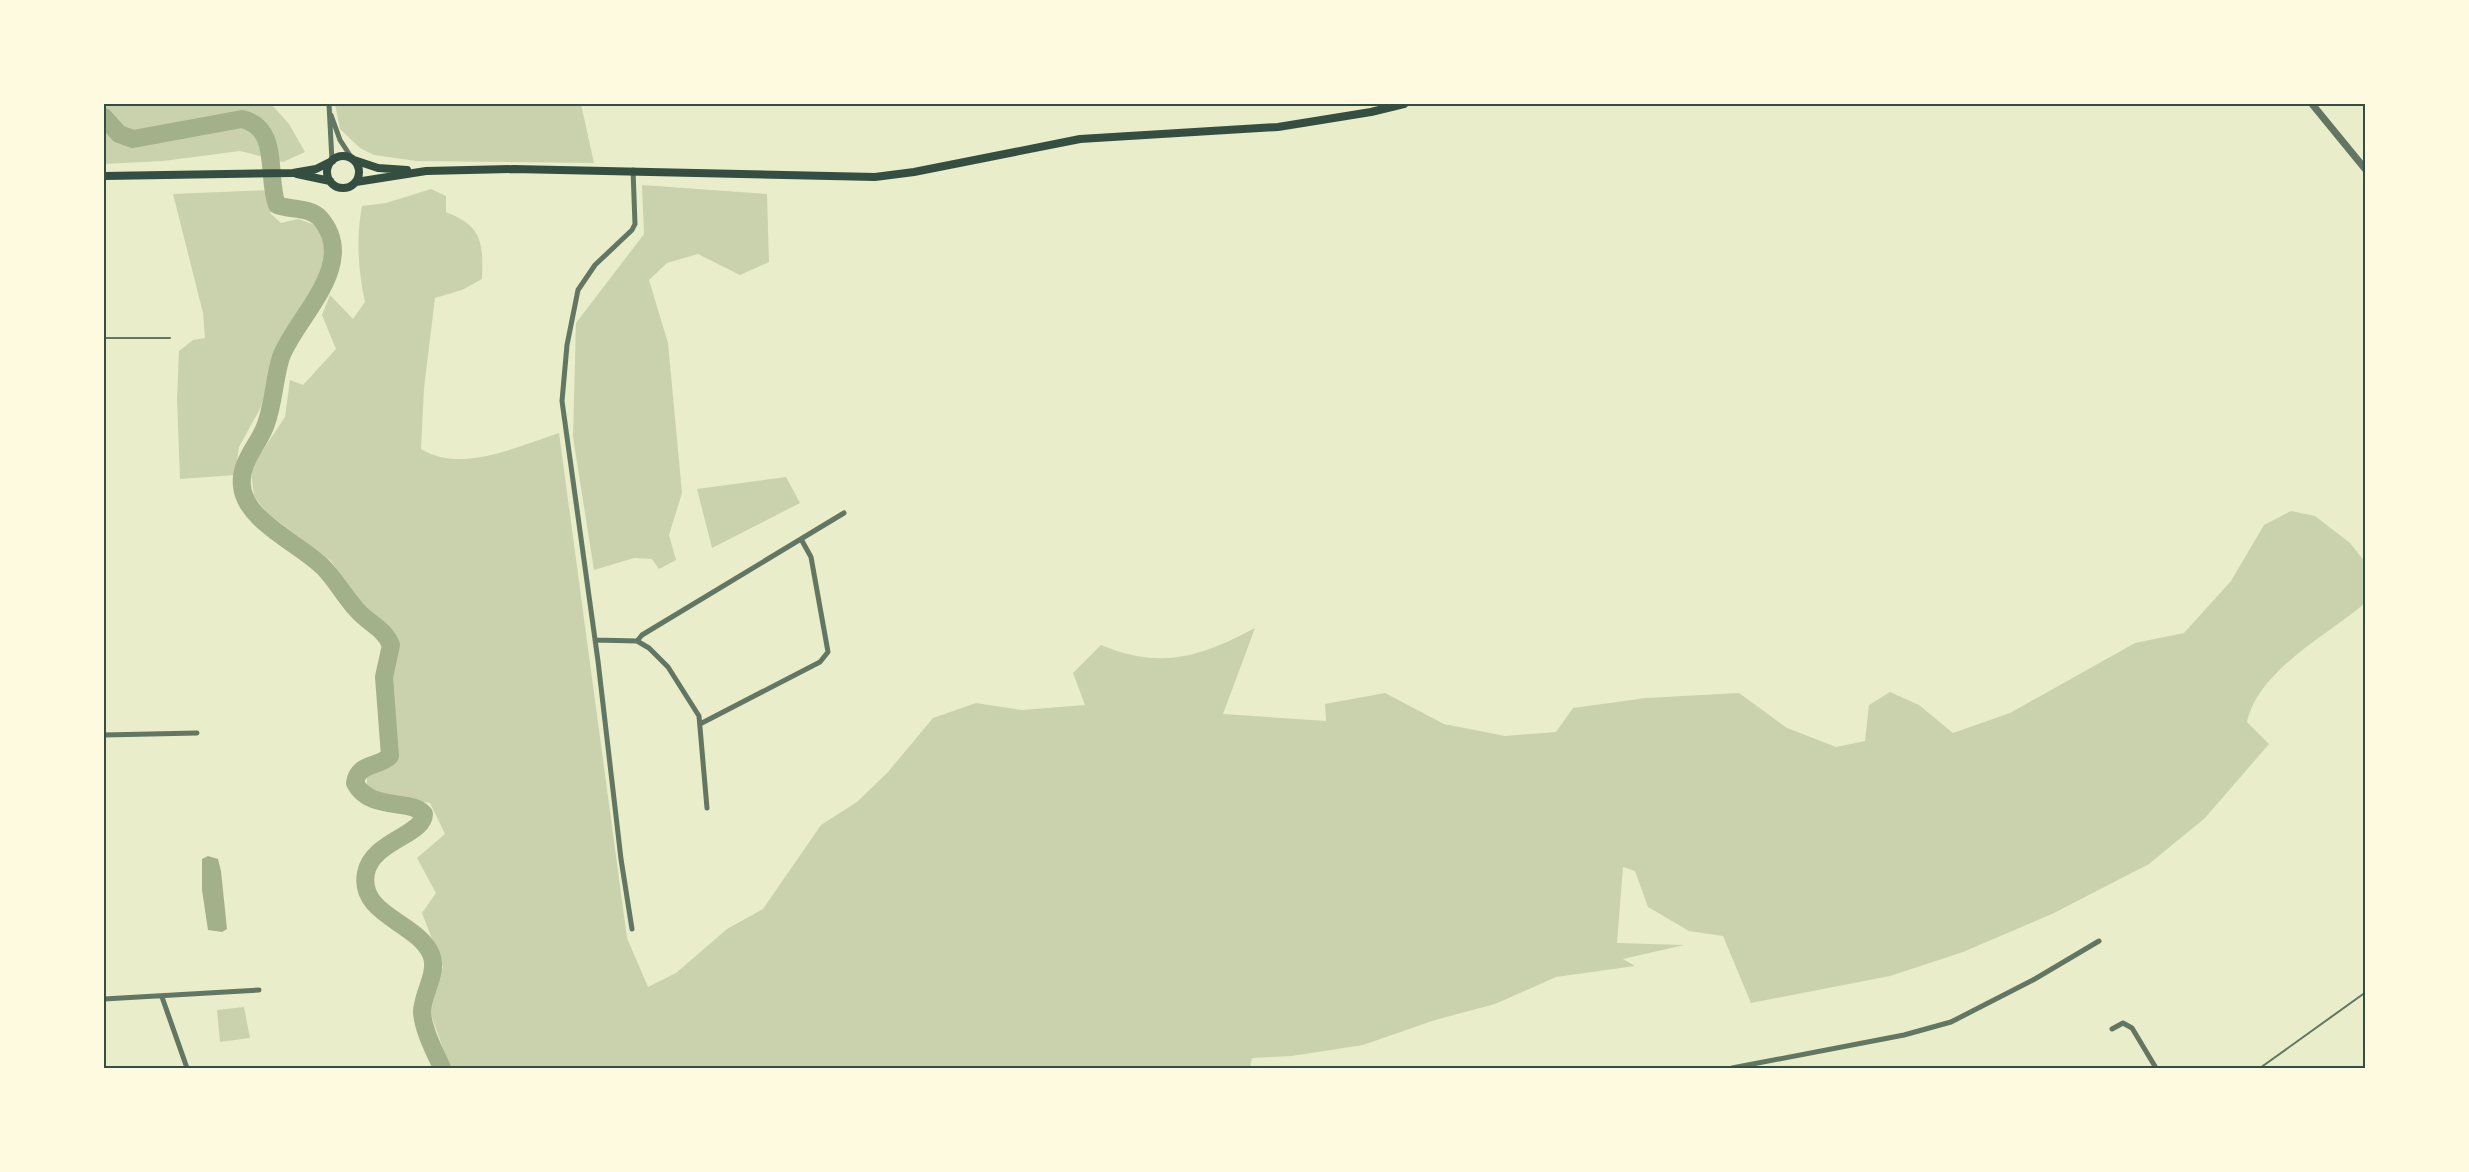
<svg xmlns="http://www.w3.org/2000/svg" width="2469" height="1172" font-family="Jost,sans-serif">
<style>
.green{fill:#cad2ad}
.water{fill:#a3b18a}
.lines{fill:none;stroke-linecap:round;stroke-linejoin:round}
.river{stroke:#a3b18a;stroke-width:18}
.service{stroke:#617663;stroke-width:2}
.minor{stroke:#617663;stroke-width:5}
.tertiary{stroke:#617663;stroke-width:7}
.secondary{stroke:#344e41;stroke-width:8}
.neatline{fill:none;stroke:#344e41;stroke-width:2}
</style>
<rect width="100%" height="100%" fill="#e9edc9"/>
<path class="green" d="M 104,104 L 271,104 L 289,124 L 305,152 L 283,162 L 240,151 L 163,161 L 104,164 Z
M 335,104 L 581,104 L 594,163 L 416,161 L 374,155 L 360,148 L 340,129 Z
M 642,185 L 767,194 L 769,262 L 740,275 L 698,254 L 667,263 L 649,280 L 668,343 L 682,493 L 669,535 L 676,560 L 659,569 L 652,559 L 634,558 L 594,570 L 573,437 L 576,323 L 644,234 Z
M 431,189 L 446,196 L 446,212 C 483,227 483,242 482,279 L 462,290 L 435,298 L 424,388 L 421,449 C 461,474 518,446 559,433 L 627,938 L 648,987 L 676,973 L 727,929 L 763,909 L 821,825 L 857,802 L 888,772 L 933,718 L 976,703 L 1022,710 L 1085,705 L 1073,673 L 1101,645 C 1161,670 1200,657 1255,628 L 1223,714 L 1326,721 L 1325,704 L 1385,693 L 1444,724 L 1505,736 L 1556,732 L 1573,708 L 1646,698 L 1739,693 L 1787,728 L 1836,747 L 1865,741 L 1869,705 L 1890,692 L 1919,705 L 1953,733 L 2010,713 L 2135,643 L 2184,633 L 2231,581 L 2264,525 L 2291,511 L 2315,516 L 2350,543 L 2365,562 L 2365,603 C 2327,636 2259,669 2247,722 L 2269,744 L 2205,818 L 2149,864 L 2052,914 L 1963,952 L 1890,976 L 1751,1003 L 1723,936 L 1689,931 L 1648,907 L 1635,871 L 1623,867 L 1617,943 L 1684,945 L 1623,959 L 1635,966 L 1556,977 L 1495,1004 L 1435,1020 L 1363,1045 L 1292,1056 L 1252,1058 L 1250,1068 L 450,1068 L 428,1006 L 443,967 L 422,913 L 436,893 L 417,858 L 445,834 L 430,803 L 383,796 L 367,786 L 367,775 L 392,765 L 394,723 L 392,684 L 396,651 L 382,622 L 363,609 L 353,591 L 331,561 L 267,513 L 254,496 L 251,473 L 255,462 L 285,417 L 290,380 L 303,385 L 336,349 L 322,315 L 330,295 L 353,319 L 365,302 C 358,270 356,238 362,206 L 386,203 Z
M 270,190 L 276,210 L 270,213 L 281,223 L 298,219 L 318,226 L 328,253 L 320,283 L 289,337 L 277,350 L 261,407 L 239,447 L 235,475 L 180,479 L 177,399 L 179,351 L 193,340 L 205,338 L 203,313 L 173,194 Z
M 786,477 L 800,503 L 712,548 L 697,489 Z
M 244,1007 L 250,1038 L 220,1042 L 217,1010 Z"/>
<path class="water" d="M 208,856 L 218,859 L 221,871 L 227,929 L 222,932 L 208,930 L 202,890 L 202,859 Z"/>
<g class="lines">
<path class="river" d="M 104,117 L 119,134 L 133,139 L 242,119 C 281,128 266,177 277,205 C 291,210 310,207 320,218 C 360,264 296,317 281,357 C 274,379 274,402 266,424 C 259,445 239,462 242,486 C 245,521 299,543 323,567 C 336,580 344,596 357,610 C 368,623 384,628 391,645 L 384,677 L 390,756 C 380,767 358,762 355,783 C 370,812 411,798 424,814 C 424,835 372,841 366,873 C 358,915 417,922 431,954 C 439,972 422,994 422,1012 C 423,1030 435,1052 442,1068"/>
<path class="service" d="M 104,338 L 170,338
M 2260,1068 L 2366,992"/>
<path class="minor" d="M 329,104 L 332,161
M 331,115 L 340,140 L 353,160
M 595,640 L 637,641 L 649,648 L 668,667 L 699,716 L 707,808
M 637,641 L 642,635 L 844,513
M 700,724 L 820,662 L 828,652 L 811,557 L 801,539
M 104,735 L 197,733
M 632,929 L 621,859 L 598,661 L 562,401 L 567,345 L 578,290 L 595,265 L 632,230 L 635,224 L 633,170
M 162,997 L 187,1068
M 104,999 L 259,990
M 2112,1029 L 2123,1023 L 2132,1028 L 2156,1068
M 1732,1068 L 1904,1035 L 1951,1022 L 2033,980 L 2099,941"/>
<path class="tertiary" d="M 2312,104 L 2366,170"/>
<path class="secondary" d="M327 172a16 16 0 1 1 32 0a16 16 0 1 1-32 0Z
M 354,160 L 378,168 L 407,170
M 297,174 L 330,181
M 104,176 L 293,173 L 316,169 L 332,161
M 356,182 L 426,171 L 514,169 L 875,177 L 914,172 L 1080,139 L 1278,127 L 1371,112 L 1404,104"/>
</g>
<rect width="2469" height="1172" fill="none" stroke="#fefae0" stroke-width="210"/>
<rect x="105" y="105" width="2259" height="962" class="neatline"/>
</svg>
